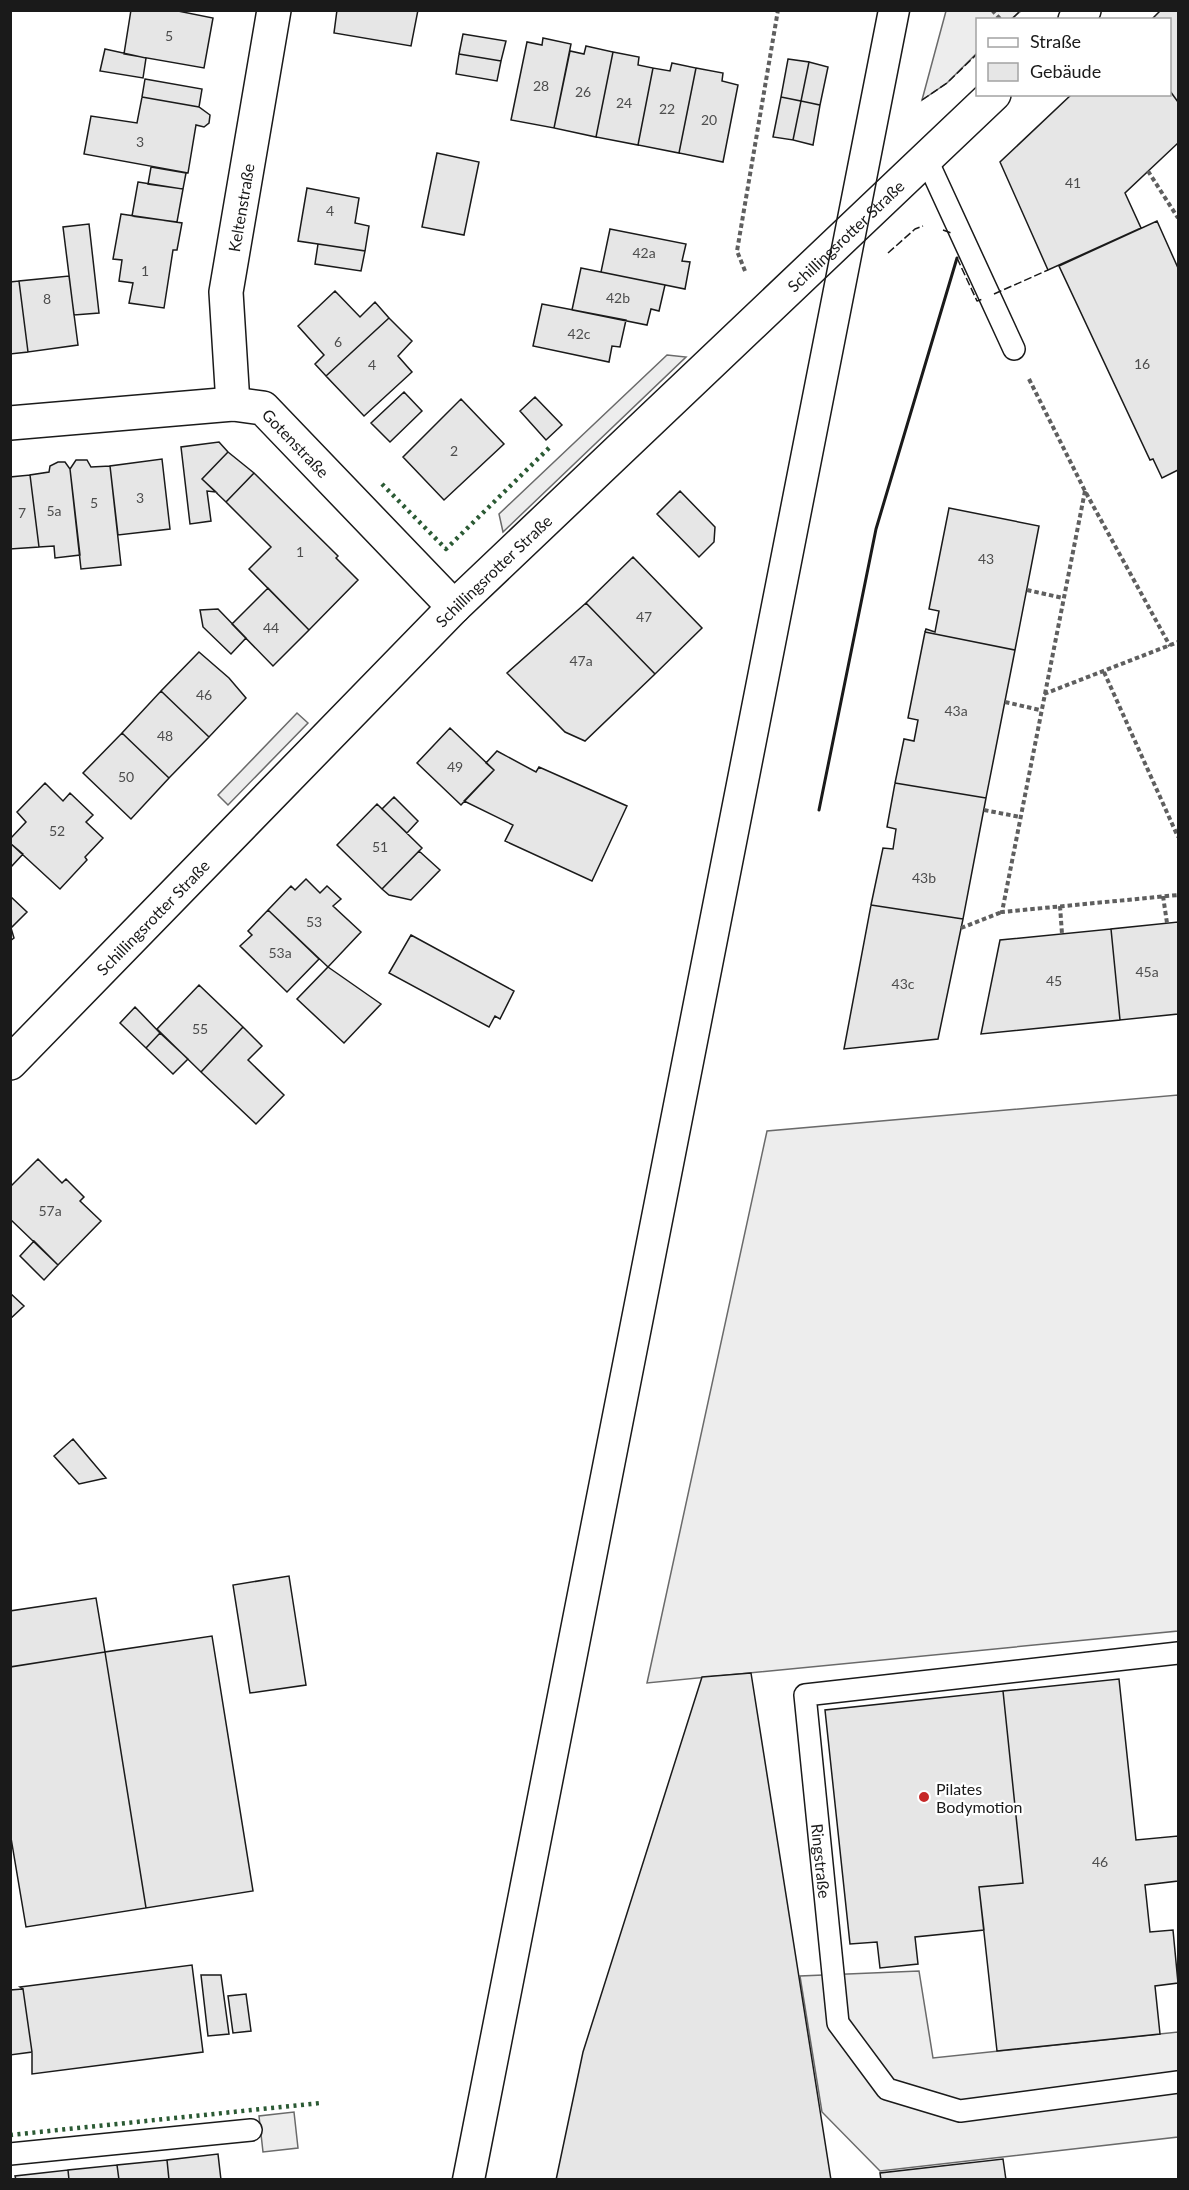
<svg xmlns="http://www.w3.org/2000/svg" width="1189" height="2190" font-family="Lato,sans-serif">
<style>
.parking{fill:#ededed;stroke:#6a6a6a;stroke-width:1.5}
.building{fill:#e6e6e6;stroke:#1a1a1a;stroke-width:1.5}
.lines{fill:none;stroke-linecap:round;stroke-linejoin:round}
.lane-casing{stroke:#1a1a1a;stroke-width:24}
.street-casing{stroke:#1a1a1a;stroke-width:36}
.secondary-casing{stroke:#1a1a1a;stroke-width:36}
.path{stroke:#5f5f5f;stroke-width:4;stroke-dasharray:4.5 3;stroke-linecap:butt}
.lane{stroke:#fff;stroke-width:21}
.street{stroke:#fff;stroke-width:33}
.secondary{stroke:#fff;stroke-width:33}
.tram{stroke:#1a1a1a;stroke-width:1.5}
.hedge{stroke:#2b5a34;stroke-width:4.5;stroke-dasharray:3 4.5;stroke-linecap:butt}
.fence{stroke:#1a1a1a;stroke-width:1.5;stroke-dasharray:8 3;stroke-linecap:butt}
.wall{stroke:#1a1a1a;stroke-width:3}
.poi-dot{fill:#c62828;stroke:#fff;stroke-width:2}
.labels{text-anchor:middle;dominant-baseline:central;stroke-width:4.5;stroke-linejoin:round;paint-order:stroke}
.number-label{font-size:14px;fill:#4d4d4d}
.street-label{font-size:16px;fill:#1a1a1a;stroke:#fff}
.poi-label{font-size:16px;fill:#1a1a1a;stroke:#fff;text-anchor:start}
</style>
<rect width="100%" height="100%" fill="#fff"/>
<path class="parking" d="M 946,11 L 1021,11 L 1011,19 L 978,20 L 977,53 L 947,83 L 922,100 Z
M 667,355 L 686,357 L 503,532 L 499,514 Z
M 297,713 L 308,723 L 228,805 L 218,795 Z
M 1178,1095 L 1178,1631 L 647,1683 L 767,1131 Z
M 919,1971 L 933,2058 L 1178,2032 L 1178,2137 L 880,2171 L 822,2112 L 800,1976 Z
M 294,2112 L 298,2148 L 263,2152 L 259,2116 Z"/>
<path class="building" d="M 131,10 L 173,10 L 213,18 L 204,68 L 124,54 Z
M 337,10 L 418,10 L 411,46 L 334,33 Z
M 1161,10 L 1178,10 L 1178,102 L 1170,91 L 1170,20 L 1151,20 Z
M 463,34 L 506,41 L 501,61 L 459,54 Z
M 543,38 L 571,44 L 554,128 L 511,120 L 527,42 L 542,45 Z
M 586,46 L 613,52 L 596,137 L 554,128 L 570,51 L 584,54 Z
M 105,49 L 146,58 L 143,78 L 100,71 Z
M 613,52 L 639,57 L 638,65 L 653,68 L 638,145 L 596,137 Z
M 459,54 L 501,61 L 497,81 L 456,74 Z
M 788,59 L 809,62 L 801,101 L 781,97 Z
M 809,62 L 828,67 L 820,105 L 801,101 Z
M 672,63 L 696,68 L 679,153 L 638,145 L 653,68 L 670,71 Z
M 696,68 L 723,73 L 722,81 L 738,85 L 723,162 L 679,153 Z
M 145,79 L 202,89 L 199,107 L 142,97 Z
M 1170,91 L 1178,102 L 1178,143 L 1125,193 L 1141,228 L 1048,270 L 1000,162 L 1072,94 L 1170,94 Z
M 142,97 L 199,107 L 210,115 L 209,123 L 204,127 L 196,125 L 188,173 L 84,154 L 91,116 L 137,123 Z
M 781,97 L 801,101 L 793,140 L 773,137 Z
M 801,101 L 820,105 L 813,145 L 793,140 Z
M 437,153 L 479,162 L 464,235 L 422,227 Z
M 151,167 L 186,173 L 183,189 L 148,184 Z
M 138,182 L 183,189 L 177,222 L 132,216 Z
M 307,188 L 359,198 L 355,223 L 369,226 L 365,251 L 298,241 Z
M 121,214 L 182,223 L 177,250 L 173,250 L 164,308 L 129,303 L 133,283 L 119,281 L 122,260 L 113,259 Z
M 1157,221 L 1178,268 L 1178,470 L 1162,478 L 1153,459 L 1150,460 L 1059,266 Z
M 89,224 L 99,313 L 74,315 L 63,227 Z
M 610,229 L 686,244 L 682,261 L 690,262 L 685,289 L 601,272 Z
M 318,244 L 365,251 L 361,271 L 315,264 Z
M 581,268 L 665,285 L 659,311 L 651,309 L 647,325 L 572,310 Z
M 69,276 L 78,345 L 28,352 L 19,281 Z
M 19,281 L 28,352 L 10,354 L 10,282 Z
M 335,291 L 360,317 L 375,302 L 389,318 L 326,376 L 315,364 L 324,355 L 298,326 Z
M 542,304 L 626,320 L 620,347 L 612,346 L 609,362 L 533,346 Z
M 389,318 L 412,341 L 398,356 L 412,372 L 364,416 L 326,376 Z
M 404,392 L 422,411 L 390,442 L 371,423 Z
M 535,397 L 562,425 L 546,440 L 520,411 Z
M 461,399 L 504,444 L 444,500 L 403,457 Z
M 219,442 L 228,452 L 202,479 L 216,492 L 207,491 L 211,521 L 190,524 L 181,447 Z
M 228,452 L 254,473 L 226,502 L 202,479 Z
M 162,459 L 170,529 L 118,535 L 110,466 Z
M 76,460 L 87,460 L 91,467 L 110,466 L 121,565 L 81,569 L 70,469 Z
M 58,462 L 65,462 L 70,469 L 80,555 L 55,558 L 54,546 L 39,547 L 30,475 L 49,472 L 50,466 Z
M 254,473 L 338,556 L 336,558 L 358,580 L 309,630 L 249,569 L 271,547 L 226,502 Z
M 30,475 L 39,547 L 10,549 L 10,477 Z
M 680,491 L 715,527 L 714,542 L 699,557 L 657,514 Z
M 949,508 L 1039,526 L 1015,650 L 925,632 L 926,629 L 935,632 L 939,611 L 929,609 Z
M 633,557 L 702,628 L 655,674 L 586,603 Z
M 268,588 L 309,630 L 273,666 L 232,624 Z
M 586,603 L 655,674 L 585,741 L 565,732 L 507,673 Z
M 218,609 L 246,638 L 231,654 L 203,627 L 200,610 Z
M 925,632 L 1015,650 L 986,798 L 895,783 L 904,739 L 914,741 L 918,720 L 908,718 Z
M 199,652 L 229,678 L 246,698 L 209,737 L 161,691 Z
M 161,691 L 209,737 L 169,778 L 122,733 Z
M 450,728 L 494,770 L 461,805 L 417,763 Z
M 122,733 L 169,778 L 131,819 L 83,773 Z
M 497,751 L 536,772 L 539,767 L 627,806 L 592,881 L 505,841 L 513,825 L 464,801 L 494,770 L 486,763 Z
M 45,783 L 63,801 L 70,793 L 93,815 L 86,822 L 103,838 L 85,857 L 87,860 L 60,889 L 10,843 L 10,839 L 26,822 L 17,812 Z
M 895,783 L 986,798 L 963,919 L 871,905 L 883,848 L 893,849 L 896,829 L 887,827 Z
M 394,797 L 418,821 L 407,833 L 382,809 Z
M 377,804 L 422,848 L 382,889 L 337,845 Z
M 10,843 L 23,854 L 10,868 Z
M 419,851 L 440,870 L 411,900 L 389,895 L 382,889 Z
M 306,879 L 320,893 L 327,886 L 341,899 L 333,906 L 361,932 L 328,967 L 268,910 L 291,886 L 295,890 Z
M 10,896 L 27,912 L 11,928 L 14,938 L 10,941 Z
M 871,905 L 963,919 L 938,1039 L 844,1049 Z
M 268,910 L 319,959 L 287,992 L 240,946 L 252,935 L 248,931 Z
M 1178,922 L 1178,1014 L 1120,1020 L 1111,929 Z
M 1111,929 L 1120,1020 L 981,1034 L 1000,940 Z
M 411,935 L 514,991 L 500,1019 L 495,1016 L 489,1027 L 389,973 Z
M 328,967 L 381,1004 L 344,1043 L 297,999 Z
M 199,985 L 243,1027 L 201,1072 L 157,1029 Z
M 135,1007 L 160,1033 L 146,1048 L 120,1023 Z
M 243,1027 L 262,1046 L 248,1060 L 284,1095 L 256,1124 L 201,1072 Z
M 160,1033 L 188,1059 L 173,1074 L 146,1048 Z
M 38,1159 L 62,1183 L 66,1179 L 84,1197 L 80,1201 L 101,1221 L 58,1265 L 10,1219 L 10,1187 Z
M 34,1241 L 58,1265 L 44,1280 L 20,1256 Z
M 10,1293 L 24,1306 L 10,1319 Z
M 73,1439 L 106,1478 L 79,1484 L 54,1456 Z
M 289,1576 L 306,1685 L 250,1693 L 233,1585 Z
M 96,1598 L 105,1652 L 10,1667 L 10,1611 Z
M 212,1636 L 253,1891 L 146,1908 L 105,1652 Z
M 105,1652 L 146,1908 L 26,1927 L 10,1832 L 10,1667 Z
M 751,1673 L 831,2180 L 556,2180 L 583,2052 L 702,1677 Z
M 1119,1679 L 1136,1840 L 1178,1836 L 1178,1881 L 1145,1885 L 1150,1932 L 1173,1930 L 1178,1983 L 1155,1986 L 1160,2034 L 997,2051 L 979,1887 L 1023,1883 L 1003,1691 Z
M 1003,1691 L 1023,1883 L 979,1887 L 984,1930 L 915,1937 L 918,1964 L 880,1968 L 877,1942 L 850,1944 L 825,1710 Z
M 192,1965 L 203,2052 L 32,2074 L 32,2052 L 23,1989 L 20,1987 Z
M 201,1975 L 221,1975 L 229,2034 L 208,2036 Z
M 23,1989 L 32,2052 L 10,2055 L 10,1990 Z
M 246,1994 L 251,2031 L 233,2033 L 228,1996 Z
M 218,2154 L 221,2180 L 169,2180 L 167,2160 Z
M 1003,2159 L 1006,2180 L 881,2180 L 880,2173 Z
M 167,2160 L 169,2180 L 119,2180 L 117,2165 Z
M 117,2165 L 119,2180 L 69,2180 L 68,2170 Z
M 68,2170 L 69,2180 L 16,2180 L 15,2176 Z"/>
<g class="lines">
<defs>
<g id="lane">
<path d="M 926,158 L 1014,349"/>
<path id="s1" d="M 1178,1653 L 805,1695 L 838,2023 L 887,2089 L 960,2111 L 1178,2082"/>
<path d="M 10,2154 L 251,2130"/>
</g>
<g id="street">
<path id="s2" d="M 233,404 L 226,292 L 274,10"/>
<path id="s3" d="M 10,423 L 233,404 L 263,408 L 454,607"/>
</g>
<g id="secondary">
<path d="M 1075,20 L 1084,10"/>
<path id="s4" d="M 10,1063 L 454,607 L 994,94"/>
</g>
</defs>
<use href="#lane" class="lane-casing"/>
<use href="#street" class="street-casing"/>
<use href="#secondary" class="secondary-casing"/>
<path class="path" d="M 992,10 L 1001,20
M 1148,171 L 1178,218
M 745,271 L 737,251 L 778,10
M 1029,379 L 1085,491 L 1170,646
M 1085,491 L 1002,912 L 1178,895
M 1027,590 L 1063,598
M 1104,672 L 1178,837
M 1044,694 L 1178,642
M 1005,702 L 1040,710
M 984,810 L 1020,817
M 1163,896 L 1167,923
M 1060,906 L 1062,934
M 961,928 L 1002,912"/>
<use href="#lane" class="lane"/>
<use href="#street" class="street"/>
<use href="#secondary" class="secondary"/>
<path class="tram" d="M 452,2180 L 878,10
M 485,2180 L 910,10"/>
<path class="hedge" d="M 382,484 L 446,549 L 550,447
M 10,2135 L 320,2103"/>
<path class="fence" d="M 1013,18 L 1021,10
M 922,100 L 947,83 L 978,53
M 943,230 L 951,233
M 888,253 L 915,229 L 923,226
M 957,258 L 977,301 L 983,299
M 994,294 L 1048,270"/>
<path class="wall" d="M 819,810 L 876,529 L 957,258"/>
</g>
<circle class="poi-dot" cx="924" cy="1797" r="6"/>
<g class="labels">
<g class="number-label">
<text x="169" y="35">5</text>
<text x="541" y="85">28</text>
<text x="583" y="91">26</text>
<text x="624" y="102">24</text>
<text x="667" y="108">22</text>
<text x="709" y="119">20</text>
<text x="140" y="141">3</text>
<text x="1073" y="182">41</text>
<text x="330" y="210">4</text>
<text x="644" y="252">42a</text>
<text x="145" y="270">1</text>
<text x="618" y="297">42b</text>
<text x="47" y="298">8</text>
<text x="579" y="333">42c</text>
<text x="338" y="341">6</text>
<text x="1142" y="363">16</text>
<text x="372" y="364">4</text>
<text x="454" y="450">2</text>
<text x="140" y="497">3</text>
<text x="94" y="502">5</text>
<text x="54" y="510">5a</text>
<text x="22" y="512">7</text>
<text x="300" y="551">1</text>
<text x="986" y="558">43</text>
<text x="644" y="616">47</text>
<text x="271" y="627">44</text>
<text x="581" y="660">47a</text>
<text x="204" y="694">46</text>
<text x="956" y="710">43a</text>
<text x="165" y="735">48</text>
<text x="455" y="766">49</text>
<text x="126" y="776">50</text>
<text x="57" y="830">52</text>
<text x="380" y="846">51</text>
<text x="924" y="877">43b</text>
<text x="314" y="921">53</text>
<text x="280" y="952">53a</text>
<text x="1147" y="971">45a</text>
<text x="1054" y="980">45</text>
<text x="903" y="983">43c</text>
<text x="200" y="1028">55</text>
<text x="50" y="1210">57a</text>
<text x="1100" y="1861">46</text>
</g>
<g class="street-label">
<text stroke="none"><textPath href="#s2" startOffset="198">Keltenstraße</textPath></text>
<text stroke="none"><textPath href="#s4" startOffset="1176">Schillingsrotter Straße</textPath></text>
<text stroke="none"><textPath href="#s3" startOffset="302">Gotenstraße</textPath></text>
<text stroke="none"><textPath href="#s4" startOffset="690">Schillingsrotter Straße</textPath></text>
<text stroke="none"><textPath href="#s4" startOffset="204">Schillingsrotter Straße</textPath></text>
<text stroke="none"><textPath href="#s1" startOffset="542">Ringstraße</textPath></text>
</g>
<g class="poi-label">
<text x="936" y="1788">Pilates<tspan x="936" dy="18">Bodymotion</tspan></text>
</g>
</g>
<rect width="1189" height="2190" fill="none" stroke="#1a1a1a" stroke-width="24"/>
<rect x="976" y="18" width="195" height="78" fill="#ffffff" stroke="#a3a3a3" stroke-width="1.5"/>
<rect x="988" y="38" width="30" height="9" fill="#ffffff" stroke="#a3a3a3" stroke-width="1.5"/>
<text x="1030" y="48" font-size="18" fill="#1a1a1a">Straße</text>
<rect x="988" y="63" width="30" height="18" fill="#e6e6e6" stroke="#a3a3a3" stroke-width="1.5"/>
<text x="1030" y="78" font-size="18" fill="#1a1a1a">Gebäude</text>
</svg>
